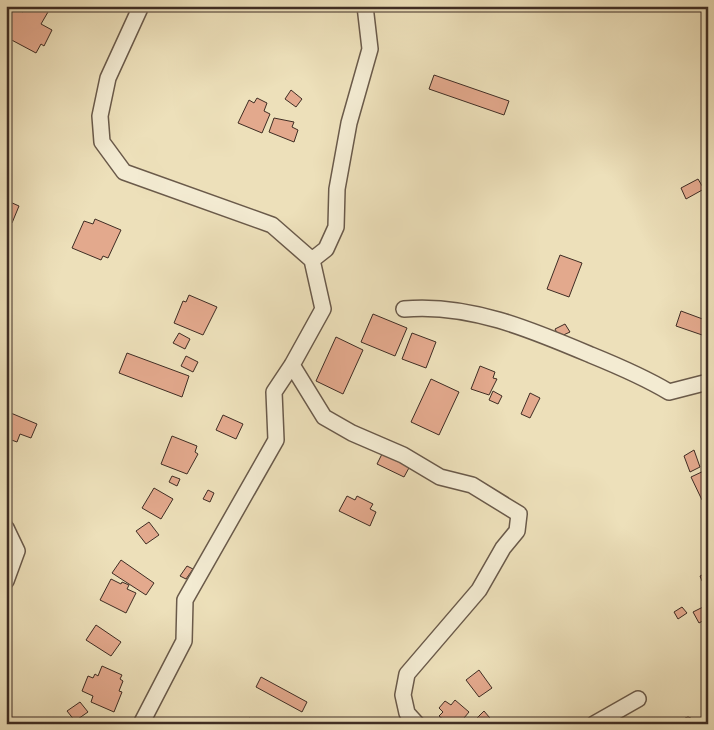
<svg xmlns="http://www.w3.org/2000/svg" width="714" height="730" font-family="'Gentium Book Plus',serif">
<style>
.building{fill:#e3a98d;stroke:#3f2d24}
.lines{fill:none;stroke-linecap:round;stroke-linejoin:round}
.minor-casing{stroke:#6a5a4a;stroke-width:18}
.minor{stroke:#f3ebd2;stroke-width:15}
</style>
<rect width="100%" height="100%" fill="#ede0ba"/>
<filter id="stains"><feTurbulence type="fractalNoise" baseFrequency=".004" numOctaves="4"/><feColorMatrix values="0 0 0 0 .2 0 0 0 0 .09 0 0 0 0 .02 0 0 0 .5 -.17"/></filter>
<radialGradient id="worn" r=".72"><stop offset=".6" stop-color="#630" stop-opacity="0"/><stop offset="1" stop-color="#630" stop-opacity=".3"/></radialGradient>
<path class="building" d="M 26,6 L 37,6 L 48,12 L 41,24 L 52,30 L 44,46 L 41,44 L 36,53 L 6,37 L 6,8 L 10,10 L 12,7 L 23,12 Z
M 434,75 L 509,101 L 504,115 L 429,89 Z
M 291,90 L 302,99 L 296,107 L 285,99 Z
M 257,98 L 267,103 L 264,111 L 270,114 L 262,133 L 238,123 L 249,100 L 254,103 Z
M 274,118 L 294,122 L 292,127 L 298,130 L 294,142 L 269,132 Z
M 698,179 L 704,189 L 686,199 L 681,188 Z
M 10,202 L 19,206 L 12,223 L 6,220 L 6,211 Z
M 95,219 L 121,230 L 108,258 L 103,256 L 101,260 L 72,248 L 84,221 L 93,224 Z
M 560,255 L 582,263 L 569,297 L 547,289 Z
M 189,295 L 217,307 L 203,335 L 174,323 L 183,301 L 186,302 Z
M 681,311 L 708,321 L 708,337 L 676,326 Z
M 373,314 L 407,328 L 395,356 L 361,342 Z
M 565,324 L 570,332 L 559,337 L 555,329 Z
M 179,333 L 190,339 L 185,349 L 173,343 Z
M 412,333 L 436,342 L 426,368 L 402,359 Z
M 336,337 L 363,350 L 343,394 L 316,381 Z
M 127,353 L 189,376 L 182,397 L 119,373 Z
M 186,356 L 198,362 L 193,372 L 181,366 Z
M 480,366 L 495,372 L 493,378 L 497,379 L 489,395 L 471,389 Z
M 431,379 L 459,392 L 439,435 L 411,422 Z
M 493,391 L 502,396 L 498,404 L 489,400 Z
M 530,393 L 540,398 L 530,418 L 521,414 Z
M 6,411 L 37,424 L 31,438 L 20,434 L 17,442 L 6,438 Z
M 223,415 L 243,424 L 236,439 L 216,430 Z
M 172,436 L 197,446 L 195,452 L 198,454 L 187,474 L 161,464 Z
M 694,450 L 700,467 L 690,472 L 684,456 Z
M 383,452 L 410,466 L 404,477 L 377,464 Z
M 708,469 L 708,497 L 702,500 L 691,477 Z
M 172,476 L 180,479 L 177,486 L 169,482 Z
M 154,488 L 173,499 L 161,519 L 142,508 Z
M 208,490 L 214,493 L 210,502 L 203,499 Z
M 347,496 L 355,500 L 357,496 L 373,504 L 370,509 L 376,512 L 370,526 L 339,511 Z
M 149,522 L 159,535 L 146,544 L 136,531 Z
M 121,560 L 154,583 L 146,595 L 112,573 Z
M 187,566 L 193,569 L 186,579 L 180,576 Z
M 708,572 L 708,578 L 702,581 L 700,576 Z
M 111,579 L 121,584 L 122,582 L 129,585 L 127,589 L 136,593 L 126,613 L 100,600 Z
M 708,580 L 708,592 L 703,582 Z
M 705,606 L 708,618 L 699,623 L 693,612 Z
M 682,607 L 687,613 L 678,619 L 674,612 Z
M 96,625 L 121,642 L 111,656 L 86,640 Z
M 102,666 L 122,675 L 120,679 L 123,681 L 119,691 L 122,692 L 114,712 L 91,702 L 93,696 L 82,691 L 88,676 L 93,678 L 95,674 L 98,676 Z
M 479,670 L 492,688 L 479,697 L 466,680 Z
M 261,677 L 307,702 L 302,712 L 256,687 Z
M 455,700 L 469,712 L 459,724 L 449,724 L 439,716 L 443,712 L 439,708 L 445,701 L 451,705 Z
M 80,702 L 88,712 L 75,721 L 67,711 Z
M 484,711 L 495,724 L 471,724 Z
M684 721a4 4 0 1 1 8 0a4 4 0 1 1-8 0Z
M 249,718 L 260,724 L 246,724 Z"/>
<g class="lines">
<defs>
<path id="minor" d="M 312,260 L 326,249 L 336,227 L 337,189 L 349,123 L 370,49 L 365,6
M 404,309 C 469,303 532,330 591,355 C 618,366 644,377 669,392 L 708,382
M 292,365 L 324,417 L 352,433 L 403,455 L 440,477 L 472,485 L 519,514 L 517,531 L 503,548 L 479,590 L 407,674 L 403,695 L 407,713 L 417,724
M 6,528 L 17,551 L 6,581
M 141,724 L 184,641 L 185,600 L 276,440 L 274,392 L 292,365 L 323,309 L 312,260 L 272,225 L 124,172 L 102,142 L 100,116 L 108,78 L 141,6
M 594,724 L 638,699"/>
</defs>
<use href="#minor" class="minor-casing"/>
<use href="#minor" class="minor"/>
</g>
<rect width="714" height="730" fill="none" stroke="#ede0ba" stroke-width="25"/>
<rect x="8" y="8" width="699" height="715" fill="none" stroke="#3f2d24" stroke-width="2.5"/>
<rect x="12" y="12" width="689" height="705" fill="none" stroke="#3f2d24"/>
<rect width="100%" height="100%" filter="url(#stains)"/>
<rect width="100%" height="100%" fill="url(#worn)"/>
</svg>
